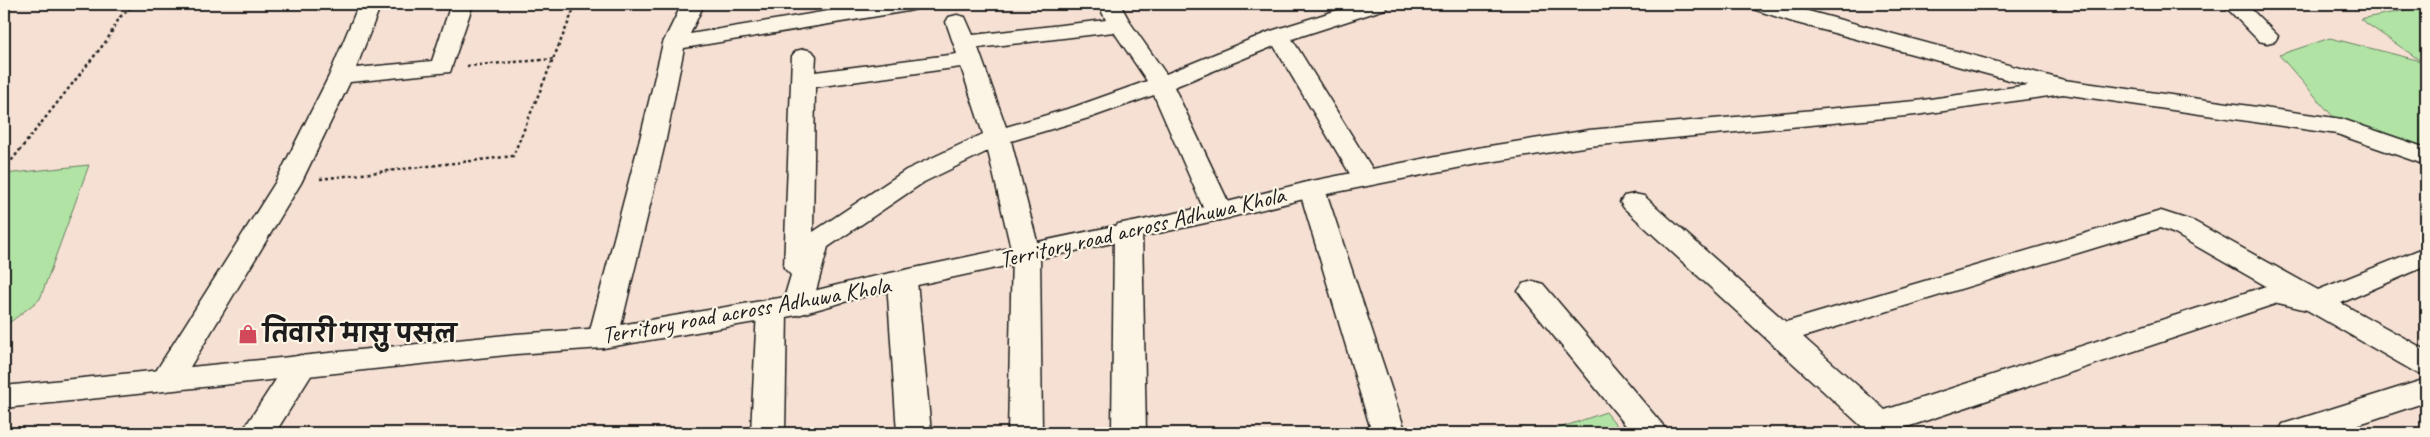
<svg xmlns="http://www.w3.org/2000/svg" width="2430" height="437" font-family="Caveat,'Playpen Sans Deva',sans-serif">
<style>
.green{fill:#b1e3a4;stroke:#668060}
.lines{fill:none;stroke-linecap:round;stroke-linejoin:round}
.minor-casing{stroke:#1c1c1c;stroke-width:3}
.tertiary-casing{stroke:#1c1c1c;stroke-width:3}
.path{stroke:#1c1c1c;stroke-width:2.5;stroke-dasharray:3 3;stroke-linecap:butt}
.minor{fill:#fcf5e5;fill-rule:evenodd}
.tertiary{fill:#fcf5e5;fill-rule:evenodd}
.labels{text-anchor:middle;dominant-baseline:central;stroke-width:4.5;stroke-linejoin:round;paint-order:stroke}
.street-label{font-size:24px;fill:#1c1c1c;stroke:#fcf5e5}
.poi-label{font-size:24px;font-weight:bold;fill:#1c1c1c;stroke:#fcf5e5;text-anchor:start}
</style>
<rect width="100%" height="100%" fill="#f6e0d3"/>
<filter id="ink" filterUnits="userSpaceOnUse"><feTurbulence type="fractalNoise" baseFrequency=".02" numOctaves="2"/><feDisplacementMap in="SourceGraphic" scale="10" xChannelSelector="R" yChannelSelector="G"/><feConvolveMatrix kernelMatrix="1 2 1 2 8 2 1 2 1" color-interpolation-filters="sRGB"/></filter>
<g filter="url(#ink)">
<path class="green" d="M 2426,6 L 2426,61 L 2424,62 L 2426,63 L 2426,156 L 2342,127 L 2279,55 L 2330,38 L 2421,61 L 2360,19 Z
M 89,165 L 40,299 L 4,327 L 4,174 Z
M 1606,412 L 1623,433 L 1545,433 Z"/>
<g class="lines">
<defs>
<path id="minor" d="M 359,4 L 381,4 L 356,68 L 432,61 L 451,4 L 473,4 L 450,72 L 350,82 L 301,183 L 178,387 L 167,390 L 156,387 L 151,379 L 275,183 L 329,76 Z
M 682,4 L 704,4 L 690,34 L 870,4 L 919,4 L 916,9 L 908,11 L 684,48 L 666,139 L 618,338 L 614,345 L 603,348 L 592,345 L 588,338 L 640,139 L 663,43 Z
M 1098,4 L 1120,4 L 1131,24 L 1166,74 L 1271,31 L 1357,4 L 1388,4 L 1385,9 L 1292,39 L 1378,178 L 1374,184 L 1365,186 L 1356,184 L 1274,46 L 1174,87 L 1233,212 L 1229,218 L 1219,220 L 1209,218 L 1205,212 L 1154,95 L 1092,117 L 1011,141 L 1040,253 L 1042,433 L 1008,433 L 1012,253 L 988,151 L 924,182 L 828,247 L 812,305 L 808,312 L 797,315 L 787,312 L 785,433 L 751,433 L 757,309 L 761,302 L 772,299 L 783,302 L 791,275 L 784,268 L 792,56 L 796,51 L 804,49 L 812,51 L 816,56 L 815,72 L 957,54 L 946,22 L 949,17 L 957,15 L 965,17 L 973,35 L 1106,20 ZM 1114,32 L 1147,81 L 1074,107 L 1006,127 L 978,48 ZM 961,67 L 983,134 L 906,170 L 813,232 L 815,87 Z
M 2223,4 L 2246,4 L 2278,36 L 2275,41 L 2267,43 L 2259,41 Z
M 1312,181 L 1321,183 L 1325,189 L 1406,433 L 1372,433 L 1299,189 L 1303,183 Z
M 1634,194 L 1644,196 L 1786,322 L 2161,211 L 2195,222 L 2318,290 L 2426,247 L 2426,266 L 2341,303 L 2426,350 L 2426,375 L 2415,372 L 2307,310 L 2278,303 L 1904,428 L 1907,433 L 1869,433 L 1624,208 L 1620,202 L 1624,196 ZM 2160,228 L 2175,234 L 2266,286 L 1885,410 L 1803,337 Z
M 1128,222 L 1138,224 L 1142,230 L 1146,433 L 1112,433 L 1114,230 L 1118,224 Z
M 902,272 L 912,274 L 917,281 L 931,433 L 897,433 L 887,281 L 892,274 Z
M 1533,281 L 1543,284 L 1662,424 L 1667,433 L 1632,433 L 1523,298 L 1518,291 L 1523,284 Z
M 301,355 L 312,358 L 317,366 L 275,433 L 241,433 L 290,358 Z
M 2426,379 L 2426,402 L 2332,433 L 2278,433 L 2283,424 Z"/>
<path id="tertiary" d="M 1750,4 L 1782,4 L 2064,80 L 2342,119 L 2426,148 L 2426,165 L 2337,134 L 2063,94 L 1916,115 L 1589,146 L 1477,164 L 1312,197 L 1219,220 L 862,297 L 797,315 L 603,348 L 516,354 L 4,408 L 4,386 L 516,334 L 603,328 L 797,295 L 862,279 L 1219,204 L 1312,181 L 1477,148 L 1589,130 L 1916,101 L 2028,85 L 1793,22 L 1753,9 Z"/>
</defs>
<use href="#minor" class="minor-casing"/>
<use href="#tertiary" class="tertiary-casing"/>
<path class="path" d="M 467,66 L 553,59
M 4,170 L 107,40 L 120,17 L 135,4
M 320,179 L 513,156 L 576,4"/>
<use href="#minor" class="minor"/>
<use href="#tertiary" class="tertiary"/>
</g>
</g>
<defs>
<symbol id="shop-bare" viewBox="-9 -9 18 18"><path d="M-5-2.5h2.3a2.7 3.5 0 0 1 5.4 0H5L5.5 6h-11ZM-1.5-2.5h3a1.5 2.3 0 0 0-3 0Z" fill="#d1495b" stroke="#fcf5e5" stroke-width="2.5" paint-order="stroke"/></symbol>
</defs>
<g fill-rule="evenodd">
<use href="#shop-bare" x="234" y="320" width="28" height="28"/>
</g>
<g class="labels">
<g class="street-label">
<text transform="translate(1142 227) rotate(-13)">Territory road across Adhuwa Khola</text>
<text transform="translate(746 310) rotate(-10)">Territory road across Adhuwa Khola</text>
</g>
<g class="poi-label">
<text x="263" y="334">तिवारी मासु पसल</text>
</g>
</g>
<rect width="2430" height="437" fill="none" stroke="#fcf5e5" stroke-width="20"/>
<rect x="10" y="10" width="2410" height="417" fill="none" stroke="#1c1c1c" stroke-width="2" filter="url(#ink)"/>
</svg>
